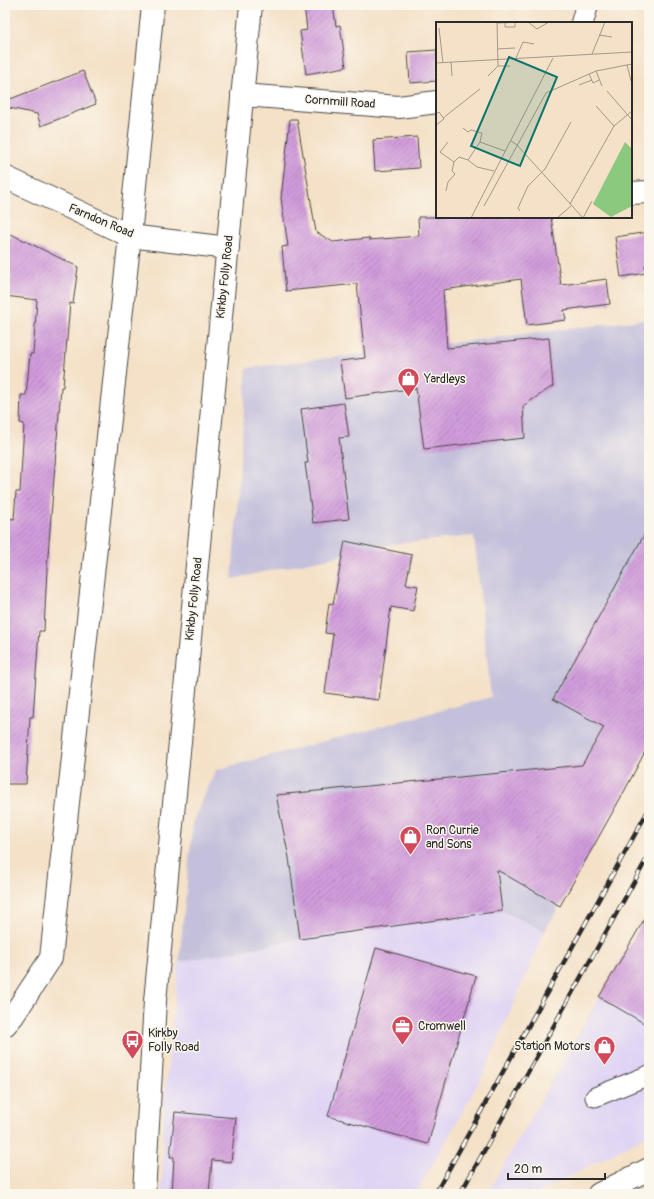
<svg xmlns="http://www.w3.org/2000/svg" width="654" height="1199" font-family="Pangolin,sans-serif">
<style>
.built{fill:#e0d4f4}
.industrial{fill:#c4c0db}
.building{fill:url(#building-hatch)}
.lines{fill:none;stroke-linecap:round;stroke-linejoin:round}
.service-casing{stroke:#494642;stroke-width:21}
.minor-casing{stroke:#494642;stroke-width:24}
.secondary-casing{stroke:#494642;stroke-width:24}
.service{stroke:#fff;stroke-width:19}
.minor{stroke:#fff;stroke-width:22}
.secondary{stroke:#fff;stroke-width:22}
.rail-casing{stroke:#2b2b2b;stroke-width:4.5}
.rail{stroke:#fbf7ec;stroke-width:3;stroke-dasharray:9;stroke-linecap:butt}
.labels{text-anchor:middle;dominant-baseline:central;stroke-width:3;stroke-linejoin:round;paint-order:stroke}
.street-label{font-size:12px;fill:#2b2b2b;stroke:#fbf7ec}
.poi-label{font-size:12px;fill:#2b2b2b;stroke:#fbf7ec;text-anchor:start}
.inset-road{fill:none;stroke:#a49889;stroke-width:1}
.view{fill:#0f766e;fill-opacity:0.15;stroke:#0f766e;stroke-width:2}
.inset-edge{fill:none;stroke:#2b2b2b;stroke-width:2}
</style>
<defs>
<pattern id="building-hatch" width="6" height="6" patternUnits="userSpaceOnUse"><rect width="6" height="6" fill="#d19cdc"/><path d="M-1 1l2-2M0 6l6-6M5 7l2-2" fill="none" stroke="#aa7fb3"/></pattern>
</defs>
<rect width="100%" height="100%" fill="#fbf7ec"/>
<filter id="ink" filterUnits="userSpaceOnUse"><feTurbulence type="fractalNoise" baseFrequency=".025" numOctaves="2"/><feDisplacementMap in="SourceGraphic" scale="8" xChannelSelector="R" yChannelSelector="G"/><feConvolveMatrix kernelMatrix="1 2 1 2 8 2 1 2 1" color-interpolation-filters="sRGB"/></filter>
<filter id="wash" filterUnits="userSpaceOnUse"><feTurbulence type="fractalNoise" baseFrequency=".012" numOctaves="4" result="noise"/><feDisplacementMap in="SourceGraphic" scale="16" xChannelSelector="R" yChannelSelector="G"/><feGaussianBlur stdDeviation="0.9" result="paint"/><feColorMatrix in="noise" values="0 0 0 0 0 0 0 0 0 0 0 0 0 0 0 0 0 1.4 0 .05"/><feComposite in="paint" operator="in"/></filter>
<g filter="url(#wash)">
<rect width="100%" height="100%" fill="#f4e1c7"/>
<path class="built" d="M 502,911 L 545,931 L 483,1075 L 416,1194 L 162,1194 L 164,1106 L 179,962 L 300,939 Z
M 649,911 L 649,1134 L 536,1194 L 487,1194 Z"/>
<path class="industrial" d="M 649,319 L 649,744 L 625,790 L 545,931 L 502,911 L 300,939 L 179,962 L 193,821 L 216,770 L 491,697 L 474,536 L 394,544 L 232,579 L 247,368 Z"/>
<g id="blocks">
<path class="building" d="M 304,5 L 333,5 L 336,26 L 340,25 L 346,67 L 306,74 L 300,31 L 307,30 Z
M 437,50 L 437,81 L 410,83 L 408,52 Z
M 83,71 L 96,104 L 41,126 L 37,114 L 5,107 L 5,101 Z
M 290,119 L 297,119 L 316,232 L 333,242 L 369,238 L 369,240 L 419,236 L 418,217 L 551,217 L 561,285 L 607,279 L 610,304 L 564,310 L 566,320 L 527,325 L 521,279 L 443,290 L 447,348 L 549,338 L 553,386 L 523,406 L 525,438 L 424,449 L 416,388 L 345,398 L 340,361 L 365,358 L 357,284 L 286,291 L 282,247 L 288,246 L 281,198 Z
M 417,137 L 419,168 L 375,171 L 373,140 Z
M 649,232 L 649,264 L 645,265 L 646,273 L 621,277 L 615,237 Z
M 11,234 L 78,267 L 73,304 L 70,303 L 63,387 L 61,387 L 47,568 L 44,631 L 39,631 L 33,717 L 30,717 L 26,784 L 5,784 L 5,518 L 14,519 L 16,492 L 20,492 L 24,424 L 20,423 L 21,395 L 26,395 L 30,354 L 33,354 L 37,300 L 5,296 L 5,241 L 10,241 Z
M 344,403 L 349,437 L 339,438 L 349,519 L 313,523 L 305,463 L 308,463 L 301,409 Z
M 649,526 L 649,744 L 625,790 L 560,906 L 497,870 L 502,911 L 300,939 L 289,858 L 276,795 L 582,765 L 604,727 L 553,699 Z
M 345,541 L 412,555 L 406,584 L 418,586 L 413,611 L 391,607 L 379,700 L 325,693 L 333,634 L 325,633 L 329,603 L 333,604 Z
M 649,911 L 649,1026 L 599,997 Z
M 376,948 L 476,976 L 428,1144 L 328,1116 Z
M 175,1112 L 236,1118 L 231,1162 L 212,1160 L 209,1194 L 172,1194 L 174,1157 L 170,1157 Z"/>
</g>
</g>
<g filter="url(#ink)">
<use href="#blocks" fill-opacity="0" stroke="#494642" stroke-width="1"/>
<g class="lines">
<defs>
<path id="service" d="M 595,1097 L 649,1075"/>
<path id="minor" d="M 582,23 L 587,5
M 242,95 L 399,107 L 437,102
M 5,177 L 130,236 L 228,248
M 631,193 L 649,192
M 5,1025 L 13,1016 L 51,958 L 130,236 L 153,5"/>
<path id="secondary" d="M 144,1194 L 155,1001 L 251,5
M 599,1194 L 649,1169"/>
</defs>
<use href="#service" class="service-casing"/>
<use href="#minor" class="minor-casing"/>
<use href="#secondary" class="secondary-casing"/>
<use href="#service" class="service"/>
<use href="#minor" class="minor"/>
<use href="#secondary" class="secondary"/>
<defs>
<path id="rail" d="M 435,1194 L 649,809
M 460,1194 L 649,855"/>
</defs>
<use href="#rail" class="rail-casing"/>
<use href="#rail" class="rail"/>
</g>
</g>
<defs>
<symbol id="shop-pin" viewBox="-11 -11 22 30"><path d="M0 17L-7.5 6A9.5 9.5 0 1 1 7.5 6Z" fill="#d1495b" stroke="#fbf7ec"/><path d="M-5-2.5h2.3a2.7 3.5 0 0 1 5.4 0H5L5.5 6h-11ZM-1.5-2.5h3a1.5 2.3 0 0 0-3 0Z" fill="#fff"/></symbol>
<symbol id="office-pin" viewBox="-11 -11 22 30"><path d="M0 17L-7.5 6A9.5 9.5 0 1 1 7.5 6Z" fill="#d1495b" stroke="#fbf7ec"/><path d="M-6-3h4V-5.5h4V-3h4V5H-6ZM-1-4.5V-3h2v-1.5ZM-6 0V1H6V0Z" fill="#fff"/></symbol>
<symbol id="bus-pin" viewBox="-11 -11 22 30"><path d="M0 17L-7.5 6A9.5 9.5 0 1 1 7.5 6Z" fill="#d1495b" stroke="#fbf7ec"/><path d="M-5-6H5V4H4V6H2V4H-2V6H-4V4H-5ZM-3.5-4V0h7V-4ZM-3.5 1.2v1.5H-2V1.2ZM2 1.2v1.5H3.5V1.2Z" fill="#fff"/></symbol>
</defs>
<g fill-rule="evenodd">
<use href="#shop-pin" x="396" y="366" width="25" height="34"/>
<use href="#shop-pin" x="398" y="824" width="25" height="34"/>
<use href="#office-pin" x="390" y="1014" width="25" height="34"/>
<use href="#bus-pin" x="120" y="1028" width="25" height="34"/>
<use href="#shop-pin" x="592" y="1034" width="25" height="34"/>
</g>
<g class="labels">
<g class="street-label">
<text transform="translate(340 102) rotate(4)">Cornmill Road</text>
<text transform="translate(101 221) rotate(23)">Farndon Road</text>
<text transform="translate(225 277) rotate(-84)">Kirkby Folly Road</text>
<text transform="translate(194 599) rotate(-84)">Kirkby Folly Road</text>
</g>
<g class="poi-label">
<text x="424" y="379">Yardleys</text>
<text x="426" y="830">Ron Currie<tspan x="426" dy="14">and Sons</tspan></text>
<text x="418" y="1026">Cromwell</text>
<text x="148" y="1033">Kirkby<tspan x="148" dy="14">Folly Road</tspan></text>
<text x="590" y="1046" text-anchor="end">Station Motors</text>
</g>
</g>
<g transform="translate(436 22)">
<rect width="196" height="196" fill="#f4e1c7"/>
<path d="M 189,120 L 196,127 L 196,184 L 175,195 L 157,182 Z" fill="#8bc97f"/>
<path class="inset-road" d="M 61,0 L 62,44M 92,0 L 101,7 L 113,0M 61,1 L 91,0M 69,1 L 69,5 L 79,5 L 79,1M 3,6 L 7,41M 163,13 L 176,15M 61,27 L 79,26M 156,32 L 169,0M 80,36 L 87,20 L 98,22M 15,40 L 16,54M 0,41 L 196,30M 191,43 L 195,59M 160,49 L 166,64M 153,52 L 157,61 L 163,58M 52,54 L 62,44 L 74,44M 143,63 L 156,58M 171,69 L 196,98M 160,84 L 178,104M 0,92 L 3,90 L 8,97 L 0,103M 7,96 L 44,67M 27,106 L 32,110 L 35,108 L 46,111 L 44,120 L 69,129M 75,119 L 81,123 L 147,196M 12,120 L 4,130 L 18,140M 32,138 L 41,145 L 58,149M 10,169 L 12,160 L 19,152 L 16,149 L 18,140 L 23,135 L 32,138 L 44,120M 134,182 L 178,104 L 196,89M 48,184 L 110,71 L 160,49 L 196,42M 84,189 L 82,186 L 92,164 L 109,147 L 135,100M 35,196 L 117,36M 121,196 L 135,184M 147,196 L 156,179"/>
<path class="view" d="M 73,35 L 121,55 L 84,144 L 35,124 Z"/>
<rect width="196" height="196" class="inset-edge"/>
</g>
<rect width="654" height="1199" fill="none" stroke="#fbf7ec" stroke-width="20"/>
<path d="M508 1173v6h97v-6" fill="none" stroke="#2b2b2b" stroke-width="2"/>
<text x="514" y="1173" font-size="12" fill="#2b2b2b" stroke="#fbf7ec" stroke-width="3" paint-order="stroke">20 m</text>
</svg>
